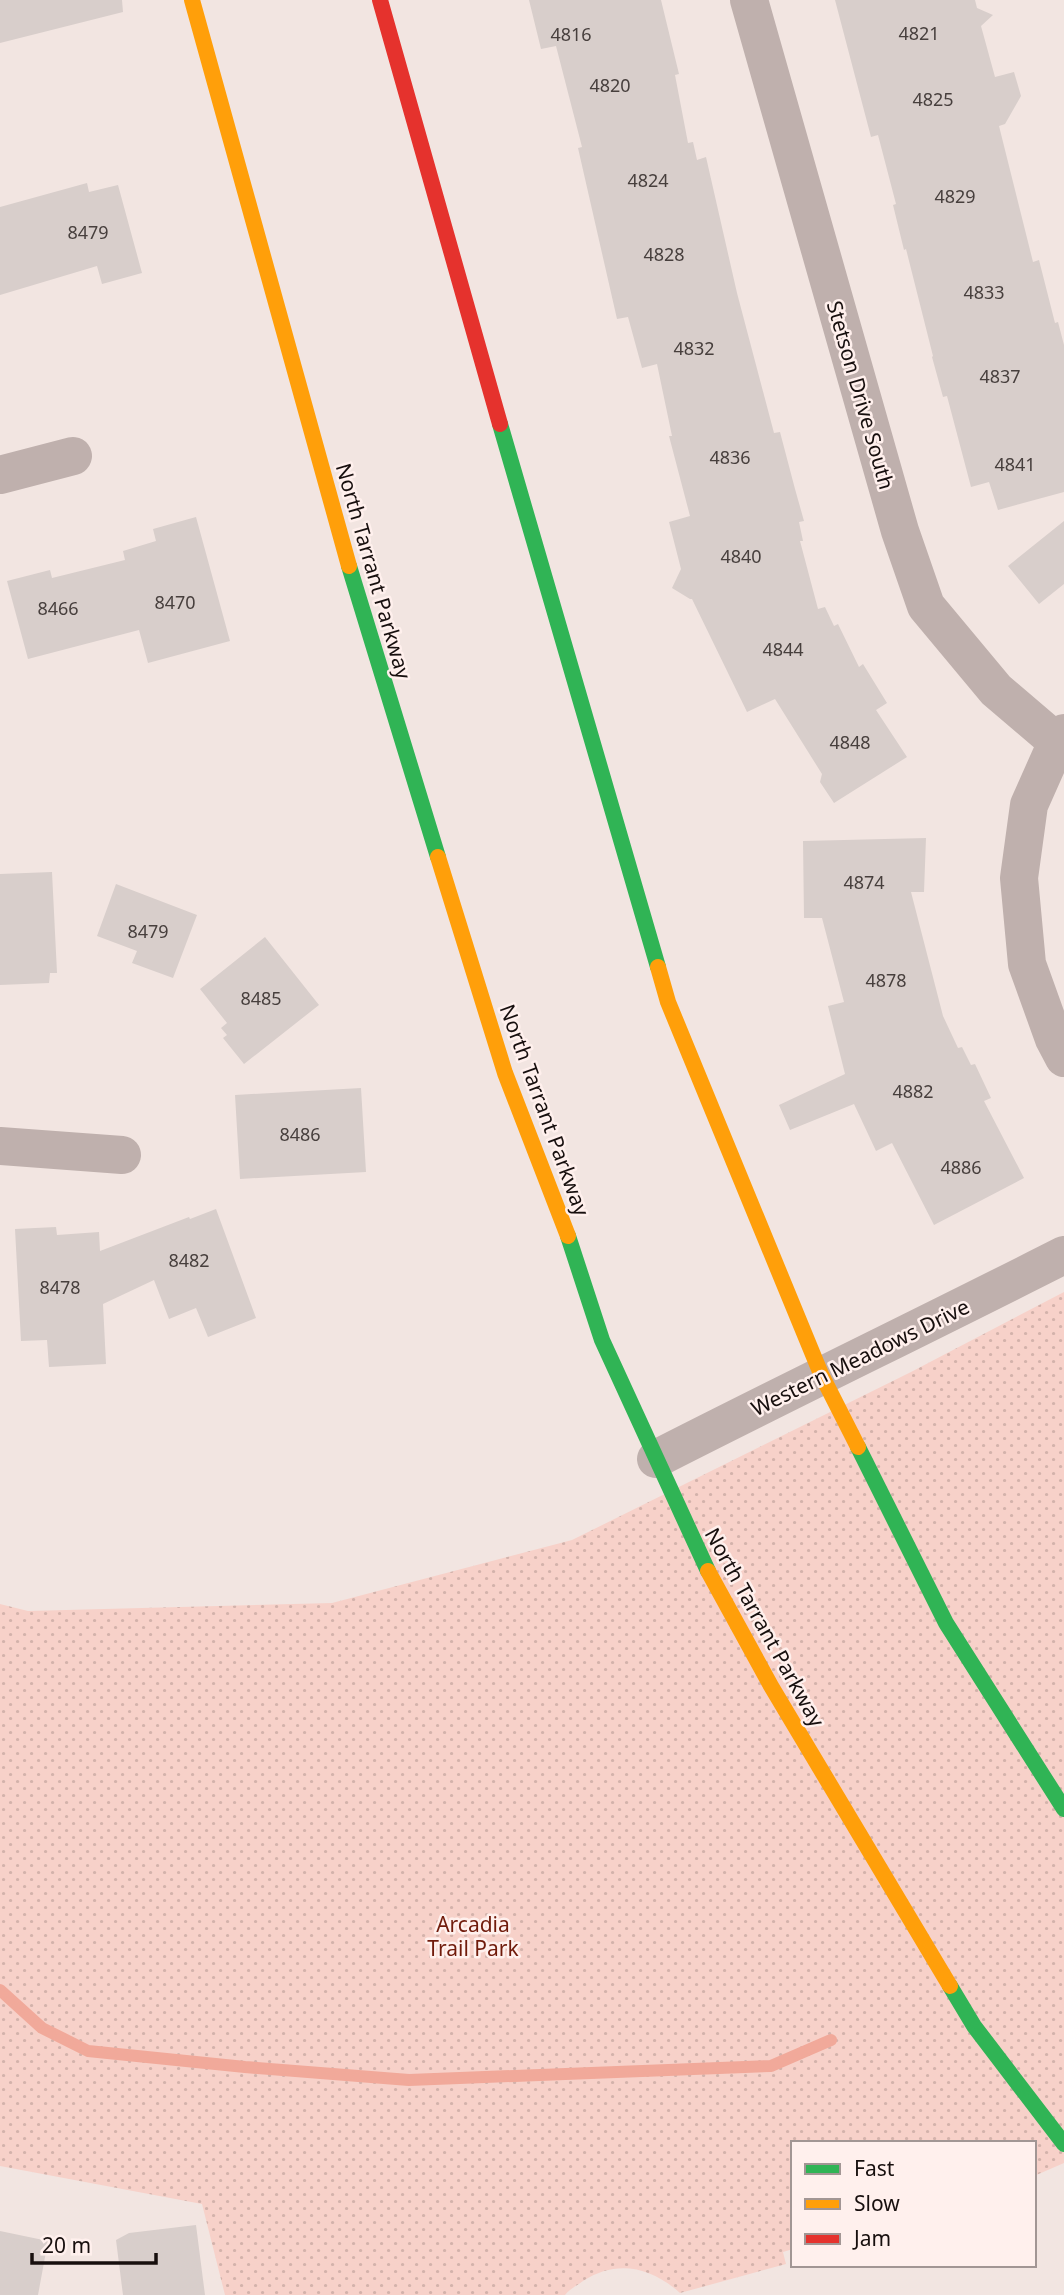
<svg xmlns="http://www.w3.org/2000/svg" width="1064" height="2295" font-family="'Noto Sans',sans-serif">
<style>
.grass{fill:url(#grass-dots)}
.lines{fill:none;stroke-linecap:round;stroke-linejoin:round}
.stream{stroke:#f1a99a;stroke-width:12}
.building{fill:#d8cecb}
.street{stroke:#bfb0ad;stroke-width:38}
.fast{stroke:#30b455;stroke-width:16}
.slow{stroke:#ff9f0a;stroke-width:16}
.jam{stroke:#e5322d;stroke-width:16}
.labels{text-anchor:middle;dominant-baseline:central;stroke-width:5;stroke-linejoin:round;paint-order:stroke}
.number-label{font-size:18px;fill:#473f3d}
.street-label{font-size:21px;fill:#170f0e;stroke:#fff0ed}
.park-label{font-size:21px;fill:#701b0b;stroke:#fff0ed}
</style>
<defs>
<pattern id="grass-dots" width="8" height="8" patternUnits="userSpaceOnUse" patternTransform="scale(1.75)"><rect width="8" height="8" fill="#f7d1c9"/><path d="M2 2h.1M6 6h.1" fill="none" stroke="#d3b2ab" stroke-width="1.8" stroke-linecap="round"/></pattern>
</defs>
<rect width="100%" height="100%" fill="#f2e5e1"/>
<path class="grass" d="M 1064,1292 L 1064,2163 L 1034,2176 L 1034,2143 L 793,2143 L 793,2249 L 783,2252 L 786,2264 L 680,2293 C 651,2267 617,2259 583,2281 C 576,2286 570,2289 565,2295 L 225,2295 L 202,2204 L 0,2166 L 0,1604 L 28,1611 L 332,1603 L 572,1540 L 911,1372 Z"/>
<g class="lines">
<path class="stream" d="M 0,1990 L 42,2028 L 88,2051 L 245,2067 L 409,2080 L 771,2066 L 831,2040"/>
</g>
<path class="building" d="M 0,0 L 122,0 L 123,12 L 0,43 Z
M 529,0 L 661,0 L 679,74 L 675,75 L 688,143 L 693,142 L 697,160 L 706,157 L 737,293 L 774,433 L 780,432 L 795,489 L 804,521 L 799,522 L 803,541 L 800,541 L 818,609 L 825,607 L 834,626 L 838,624 L 859,667 L 863,664 L 887,703 L 876,710 L 907,757 L 834,803 L 820,782 L 822,774 L 775,699 L 747,712 L 692,599 L 690,599 L 672,588 L 681,569 L 669,522 L 690,516 L 669,436 L 672,436 L 657,364 L 642,368 L 628,317 L 617,319 L 578,148 L 582,147 L 556,46 L 541,49 Z
M 835,0 L 975,0 L 977,8 L 993,15 L 981,26 L 995,77 L 1014,72 L 1021,96 L 1005,124 L 999,126 L 1033,262 L 1039,260 L 1055,323 L 1058,322 L 1064,345 L 1064,492 L 998,510 L 989,482 L 971,487 L 947,396 L 943,397 L 932,357 L 933,356 L 906,249 L 904,250 L 893,205 L 896,204 L 878,135 L 871,137 Z
M 87,183 L 89,192 L 118,185 L 142,273 L 102,284 L 97,266 L 0,295 L 0,207 Z
M 196,517 L 230,641 L 148,663 L 139,630 L 28,659 L 7,581 L 50,570 L 52,578 L 125,560 L 123,551 L 156,541 L 153,529 Z
M 1064,521 L 1064,584 L 1039,604 L 1008,566 Z
M 926,838 L 924,892 L 911,892 L 943,1016 L 958,1048 L 962,1047 L 971,1065 L 975,1064 L 991,1098 L 984,1101 L 1024,1178 L 934,1225 L 892,1143 L 876,1151 L 854,1104 L 790,1130 L 779,1105 L 845,1074 L 828,1006 L 844,1002 L 822,918 L 804,918 L 803,841 Z
M 52,872 L 57,973 L 50,973 L 49,983 L 0,985 L 0,874 Z
M 116,884 L 197,915 L 173,978 L 132,963 L 137,951 L 97,936 Z
M 265,937 L 319,1005 L 244,1064 L 223,1038 L 227,1035 L 221,1028 L 227,1023 L 200,989 Z
M 361,1088 L 366,1172 L 240,1179 L 235,1095 Z
M 216,1209 L 256,1318 L 208,1337 L 196,1308 L 169,1319 L 154,1280 L 103,1304 L 106,1364 L 49,1367 L 47,1340 L 21,1341 L 15,1229 L 56,1227 L 57,1235 L 99,1232 L 100,1251 L 189,1217 L 190,1219 Z
M 196,2225 L 205,2295 L 123,2295 L 116,2240 L 129,2233 Z
M 0,2231 L 48,2241 L 38,2295 L 0,2295 Z"/>
<g class="lines">
<path class="street" d="M 749,0 L 900,531 L 926,606 L 996,690 L 1057,742
M 0,475 L 73,456
M 1064,733 L 1057,742 L 1029,805 L 1019,878 L 1027,964 L 1054,1039 L 1064,1058
M 0,1146 L 122,1155
M 656,1459 C 791,1390 928,1324 1064,1255"/>
<path class="fast" d="M 500,424 L 658,967
M 349,566 L 438,857
M 568,1236 L 602,1340 L 708,1571
M 858,1447 L 946,1623 L 1064,1809
M 950,1986 L 974,2026 L 1064,2144"/>
<path class="slow" d="M 192,0 L 349,566
M 438,857 L 505,1073 L 568,1236
M 658,967 L 668,1002 L 821,1374 L 858,1447
M 708,1571 L 771,1686 L 950,1986"/>
<path class="jam" d="M 380,0 L 500,424"/>
</g>
<g class="labels">
<g class="number-label">
<text x="919" y="33">4821</text>
<text x="571" y="34">4816</text>
<text x="610" y="85">4820</text>
<text x="933" y="99">4825</text>
<text x="648" y="180">4824</text>
<text x="955" y="196">4829</text>
<text x="88" y="232">8479</text>
<text x="664" y="254">4828</text>
<text x="984" y="292">4833</text>
<text x="694" y="348">4832</text>
<text x="1000" y="376">4837</text>
<text x="730" y="457">4836</text>
<text x="1015" y="464">4841</text>
<text x="741" y="556">4840</text>
<text x="175" y="602">8470</text>
<text x="58" y="608">8466</text>
<text x="783" y="649">4844</text>
<text x="850" y="742">4848</text>
<text x="864" y="882">4874</text>
<text x="148" y="931">8479</text>
<text x="886" y="980">4878</text>
<text x="261" y="998">8485</text>
<text x="913" y="1091">4882</text>
<text x="300" y="1134">8486</text>
<text x="961" y="1167">4886</text>
<text x="189" y="1260">8482</text>
<text x="60" y="1287">8478</text>
</g>
<g class="street-label">
<text transform="translate(861 395) rotate(74)">Stetson Drive South</text>
<text transform="translate(374 571) rotate(74)">North Tarrant Parkway</text>
<text transform="translate(545 1110) rotate(70)">North Tarrant Parkway</text>
<text transform="translate(860 1357) rotate(-26)">Western Meadows Drive</text>
<text transform="translate(765 1627) rotate(61)">North Tarrant Parkway</text>
</g>
<g class="park-label">
<text x="473" y="1924">Arcadia<tspan x="473" dy="24">Trail Park</tspan></text>
</g>
</g>
<rect x="791" y="2141" width="245" height="126" fill="#fff0ed" stroke="#a29694" stroke-width="2"/>
<rect x="805" y="2164" width="35" height="10" fill="#30b455" stroke="#a29694" stroke-width="2"/>
<text x="854" y="2176" font-size="21" fill="#170f0e">Fast</text>
<rect x="805" y="2199" width="35" height="10" fill="#ff9f0a" stroke="#a29694" stroke-width="2"/>
<text x="854" y="2211" font-size="21" fill="#170f0e">Slow</text>
<rect x="805" y="2234" width="35" height="10" fill="#e5322d" stroke="#a29694" stroke-width="2"/>
<text x="854" y="2246" font-size="21" fill="#170f0e">Jam</text>
<path d="M32 2253v10h124v-10" fill="none" stroke="#170f0e" stroke-width="3.5"/>
<text x="42" y="2253" font-size="21" fill="#170f0e" stroke="#fff0ed" stroke-width="5" paint-order="stroke">20 m</text>
</svg>
